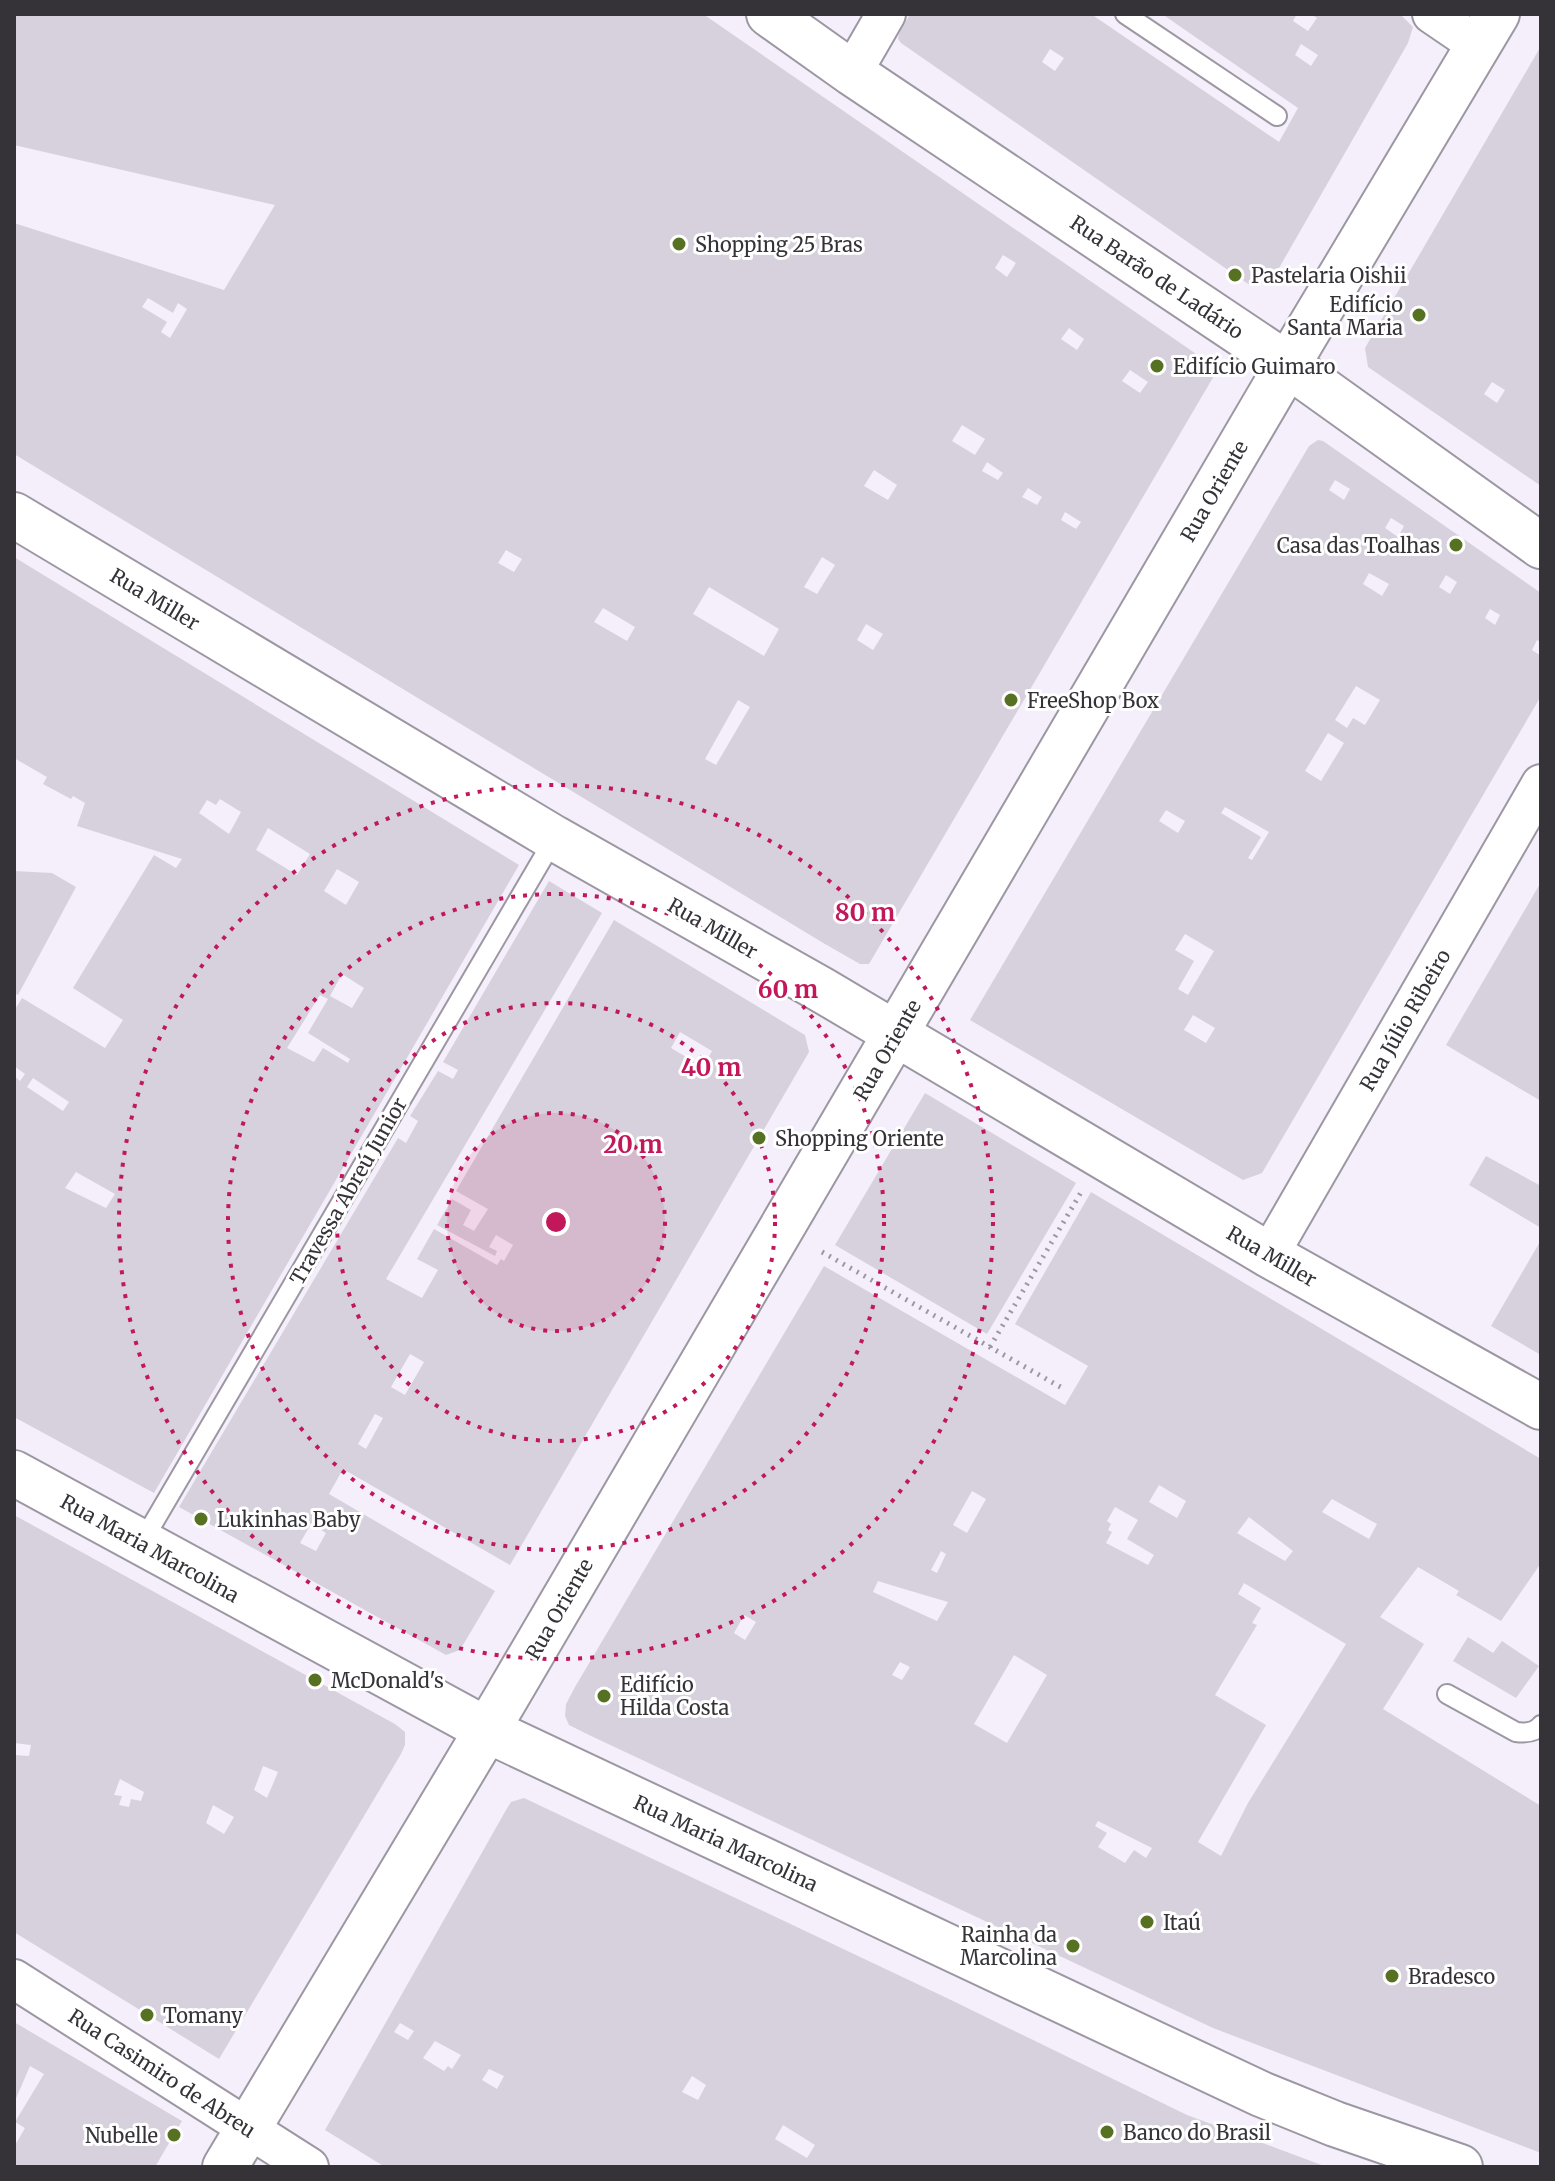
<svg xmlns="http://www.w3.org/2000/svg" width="1555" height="2181" font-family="Merriweather,serif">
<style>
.building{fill:#d6d1dc;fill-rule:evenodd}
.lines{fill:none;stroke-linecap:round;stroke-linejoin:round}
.service-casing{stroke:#9c97a2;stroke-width:22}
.minor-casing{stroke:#9c97a2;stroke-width:42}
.tertiary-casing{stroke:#9c97a2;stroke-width:48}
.secondary-casing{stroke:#9c97a2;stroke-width:48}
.path{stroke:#9c98a0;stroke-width:5;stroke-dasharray:2 6;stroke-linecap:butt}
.service{stroke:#fff;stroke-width:18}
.minor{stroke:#fff;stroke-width:38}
.tertiary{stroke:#fff;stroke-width:44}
.secondary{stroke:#fff;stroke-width:44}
.ring{fill:none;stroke:#c2185b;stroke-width:4;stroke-dasharray:4 8}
.poi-dot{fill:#577123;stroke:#fff;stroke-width:3}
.labels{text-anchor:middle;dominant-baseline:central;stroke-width:6;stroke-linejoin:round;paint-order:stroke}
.poi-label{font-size:20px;fill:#353338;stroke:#fff;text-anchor:start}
.street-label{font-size:20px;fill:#353338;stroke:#fff}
.centre{fill:#c2185b;stroke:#fff;stroke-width:4}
.ring-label{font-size:24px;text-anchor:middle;font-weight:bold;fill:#c2185b;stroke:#fff;stroke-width:6;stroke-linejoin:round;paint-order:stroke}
</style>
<rect width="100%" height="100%" fill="#f5effb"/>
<path class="building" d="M 14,14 L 703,14 L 1218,369 L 869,964 L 860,964 L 825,944 L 14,454 L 14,223 L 224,290 L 275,205 L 14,145 ZM 1003,255 L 1016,263 L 1007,277 L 995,268 ZM 148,298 L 173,313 L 178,303 L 187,309 L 170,338 L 161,332 L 167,322 L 142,307 ZM 1069,328 L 1084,339 L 1077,350 L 1061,339 ZM 1130,370 L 1148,382 L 1140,393 L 1122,381 ZM 962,425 L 985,439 L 975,455 L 952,441 ZM 987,462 L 1003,473 L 998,480 L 982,471 ZM 874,470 L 897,485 L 888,500 L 864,486 ZM 1028,488 L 1042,497 L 1037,505 L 1022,497 ZM 1065,512 L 1081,522 L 1076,529 L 1061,520 ZM 506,550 L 522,559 L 514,572 L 498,563 ZM 822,557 L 835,565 L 817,594 L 804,587 ZM 709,587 L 779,629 L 764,656 L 693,614 ZM 603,608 L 635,627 L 627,641 L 594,622 ZM 866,624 L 883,634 L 873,650 L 857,640 ZM 738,700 L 750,707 L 716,765 L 705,759 Z
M 910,14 L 1091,14 L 1279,142 L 1298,108 L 1162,14 L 1297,14 L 1293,21 L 1308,31 L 1317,18 L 1310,14 L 1400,14 L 1413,27 L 1408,43 L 1271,282 L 1251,286 L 901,43 L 898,39 L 899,34 ZM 1301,44 L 1318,55 L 1311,66 L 1295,55 ZM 1050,49 L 1064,58 L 1055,71 L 1042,62 Z
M 1541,46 L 1541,486 L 1368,367 L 1365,348 ZM 1492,382 L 1505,390 L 1497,403 L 1484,394 Z
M 1318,440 L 1323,441 L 1541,593 L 1541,643 L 1537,640 L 1532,650 L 1541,656 L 1541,696 L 1262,1173 L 1243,1180 L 970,1020 L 1309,446 ZM 1335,480 L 1350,489 L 1344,500 L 1329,490 ZM 1391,518 L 1404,526 L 1398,537 L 1385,528 ZM 1369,573 L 1389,584 L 1382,596 L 1363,584 ZM 1446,575 L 1457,582 L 1450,594 L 1439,587 ZM 1490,609 L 1500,615 L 1495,625 L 1485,618 ZM 1356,686 L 1380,700 L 1365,725 L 1353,718 L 1347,728 L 1335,720 ZM 1328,733 L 1344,743 L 1321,781 L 1305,771 ZM 1225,807 L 1269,832 L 1252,860 L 1248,858 L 1261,837 L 1221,813 ZM 1166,810 L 1185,821 L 1178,833 L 1159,821 ZM 1185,934 L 1214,951 L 1188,995 L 1178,989 L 1194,961 L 1175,950 ZM 1193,1015 L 1215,1028 L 1206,1043 L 1184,1030 Z
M 14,557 L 519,865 L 154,1493 L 14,1417 L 14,1076 L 20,1081 L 25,1074 L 14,1066 L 14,1011 L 22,998 L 105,1048 L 123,1020 L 73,988 L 154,855 L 176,868 L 182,859 L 77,826 L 85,803 L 73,796 L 71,799 L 43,784 L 47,777 L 14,758 ZM 220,799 L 241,812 L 229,834 L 199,813 L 207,800 L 216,805 ZM 268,828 L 310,854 L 297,875 L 256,850 ZM 337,869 L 359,882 L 346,905 L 324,891 ZM 342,974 L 364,988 L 352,1008 L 330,996 ZM 320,995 L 328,999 L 308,1033 L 350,1059 L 348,1063 L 323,1048 L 314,1062 L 287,1048 ZM 33,1078 L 69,1102 L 63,1111 L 27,1087 ZM 76,1172 L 115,1194 L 106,1208 L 65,1188 Z
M 14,871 L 52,873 L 76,887 L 18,995 L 14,993 Z
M 549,881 L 602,913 L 386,1279 L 422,1298 L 438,1270 L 417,1259 L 434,1229 L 497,1265 L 501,1259 L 504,1261 L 513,1245 L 496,1235 L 489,1247 L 497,1251 L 495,1256 L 437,1225 L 452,1199 L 471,1210 L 463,1225 L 474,1231 L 488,1209 L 456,1191 L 614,920 L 805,1035 L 809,1052 L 510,1565 L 343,1469 L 329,1494 L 495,1591 L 460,1650 L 446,1655 L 179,1507 L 398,1138 L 406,1143 L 418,1121 L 410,1116 L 438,1071 L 453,1079 L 458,1070 L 443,1062 ZM 680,1032 L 712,1051 L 703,1067 L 671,1048 ZM 410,1354 L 424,1362 L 405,1395 L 391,1387 ZM 375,1414 L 383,1418 L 366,1449 L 358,1444 ZM 311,1524 L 326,1533 L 316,1551 L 300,1543 Z
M 1541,882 L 1541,1101 L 1446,1045 Z
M 925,1093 L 1076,1183 L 987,1334 L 835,1245 Z
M 1486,1156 L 1541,1186 L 1541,1228 L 1469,1185 Z
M 1091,1192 L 1541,1459 L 1541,1563 L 1501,1621 L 1456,1595 L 1459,1591 L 1418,1567 L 1380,1617 L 1424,1644 L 1383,1709 L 1541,1806 L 1541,2153 L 1213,2028 L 589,1735 L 569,1725 L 565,1716 L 566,1704 L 575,1687 L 824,1266 L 1065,1405 L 1088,1366 L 1015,1324 ZM 1159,1485 L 1186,1501 L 1177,1518 L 1149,1502 ZM 972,1491 L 986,1499 L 967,1533 L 953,1525 ZM 1332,1499 L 1377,1524 L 1369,1539 L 1322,1512 ZM 1115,1507 L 1138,1520 L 1127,1539 L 1154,1555 L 1148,1565 L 1106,1543 L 1112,1532 L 1108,1530 L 1111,1524 L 1107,1521 ZM 1249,1517 L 1293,1551 L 1285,1561 L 1237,1533 ZM 941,1551 L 946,1554 L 937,1573 L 931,1570 ZM 878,1581 L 894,1586 L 948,1602 L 937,1621 L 873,1592 ZM 1244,1583 L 1346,1644 L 1248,1803 L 1221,1856 L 1198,1842 L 1266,1725 L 1215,1695 L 1257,1625 L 1252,1623 L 1261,1608 L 1238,1594 ZM 744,1615 L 756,1622 L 745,1640 L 734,1633 ZM 1014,1655 L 1047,1675 L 1007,1743 L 974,1724 ZM 900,1662 L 910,1667 L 902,1680 L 892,1675 ZM 1098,1821 L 1152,1848 L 1146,1858 L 1134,1850 L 1125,1863 L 1098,1847 L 1107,1833 L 1095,1826 Z
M 1541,1240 L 1541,1355 L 1491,1326 Z
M 14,1515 L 395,1724 L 405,1732 L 405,1745 L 401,1754 L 219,2059 L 14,1932 L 14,1755 L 29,1756 L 31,1745 L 14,1743 ZM 263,1766 L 278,1772 L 267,1798 L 254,1790 ZM 120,1779 L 144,1792 L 141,1801 L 131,1799 L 129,1807 L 119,1805 L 122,1796 L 114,1795 ZM 213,1805 L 234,1817 L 224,1834 L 206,1823 Z
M 1468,1637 L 1493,1653 L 1502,1641 L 1539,1666 L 1516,1698 L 1453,1661 Z
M 524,1798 L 951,2000 L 1187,2115 L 1327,2167 L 385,2167 L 325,2130 L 506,1810 L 511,1802 ZM 400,2023 L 414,2031 L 408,2040 L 394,2032 ZM 435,2041 L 461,2055 L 452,2069 L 448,2066 L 444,2071 L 423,2058 ZM 489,2069 L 504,2076 L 497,2089 L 482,2080 ZM 692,2076 L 706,2085 L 698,2100 L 682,2092 ZM 783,2125 L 815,2145 L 807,2158 L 775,2139 Z
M 14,2022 L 182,2121 L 155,2167 L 14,2167 L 14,2147 L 25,2128 L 15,2122 L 44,2074 L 30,2066 L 14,2103 Z"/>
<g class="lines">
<defs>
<path id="service" d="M 1125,14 L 1277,116
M 141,1544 L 554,839
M 1447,1694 L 1516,1732 C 1524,1733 1535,1733 1541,1725"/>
<path id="minor" d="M 1432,14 L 1479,46
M 852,73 L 886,14
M 1269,1255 L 1541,784
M 14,1979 L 309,2167"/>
<path id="tertiary" d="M 14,515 L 554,838 L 822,990 L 1269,1255 L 1541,1407"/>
<path id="secondary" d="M 769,14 L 852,73 L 1288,365 L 1541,546
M 14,1473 L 487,1730 L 1261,2094 L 1335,2124 L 1460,2167
M 225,2167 L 503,1703 L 1304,337 L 1497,14"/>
</defs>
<use href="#service" class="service-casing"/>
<use href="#minor" class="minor-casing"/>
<use href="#tertiary" class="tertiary-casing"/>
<use href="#secondary" class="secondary-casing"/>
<path class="path" d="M 822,1252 L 1064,1389
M 990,1347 L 1083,1189"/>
<use href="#service" class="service"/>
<use href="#minor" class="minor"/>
<use href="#tertiary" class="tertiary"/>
<use href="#secondary" class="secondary"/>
</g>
<circle cx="556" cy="1222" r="109" fill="#c2185b" fill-opacity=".12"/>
<g class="ring">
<circle cx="556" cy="1222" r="109"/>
<circle cx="556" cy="1222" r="219"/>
<circle cx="556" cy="1222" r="328"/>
<circle cx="556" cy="1222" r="437"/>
</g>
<g class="poi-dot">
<circle cx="679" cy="244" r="8"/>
<circle cx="1235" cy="275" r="8"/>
<circle cx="1419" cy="315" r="8"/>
<circle cx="1157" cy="366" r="8"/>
<circle cx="1456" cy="545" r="8"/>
<circle cx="1011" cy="700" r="8"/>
<circle cx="759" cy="1138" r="8"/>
<circle cx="201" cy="1519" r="8"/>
<circle cx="315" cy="1680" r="8"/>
<circle cx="604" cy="1696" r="8"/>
<circle cx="1147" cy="1922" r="8"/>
<circle cx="1073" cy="1946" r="8"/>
<circle cx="1392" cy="1976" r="8"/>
<circle cx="147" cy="2015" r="8"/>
<circle cx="1107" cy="2132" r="8"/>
<circle cx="174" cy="2135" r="8"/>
</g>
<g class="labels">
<g class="poi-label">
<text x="695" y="244">Shopping 25 Bras</text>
<text x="1251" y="275">Pastelaria Oishii</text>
<text x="1403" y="304" text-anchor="end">Edifício<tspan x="1403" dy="23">Santa Maria</tspan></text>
<text x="1173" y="366">Edifício Guimaro</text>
<text x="1440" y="545" text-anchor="end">Casa das Toalhas</text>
<text x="1027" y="700">FreeShop Box</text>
<text x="775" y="1138">Shopping Oriente</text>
<text x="217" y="1519">Lukinhas Baby</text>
<text x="331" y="1680">McDonald's</text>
<text x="620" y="1684">Edifício<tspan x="620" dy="23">Hilda Costa</tspan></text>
<text x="1163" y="1922">Itaú</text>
<text x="1057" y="1934" text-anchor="end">Rainha da<tspan x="1057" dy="23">Marcolina</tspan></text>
<text x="1408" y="1976">Bradesco</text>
<text x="163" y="2015">Tomany</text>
<text x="1123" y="2132">Banco do Brasil</text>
<text x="158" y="2135" text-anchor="end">Nubelle</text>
</g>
<g class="street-label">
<text transform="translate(1157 277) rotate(34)">Rua Barão de Ladário</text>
<text transform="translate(1214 491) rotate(-60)">Rua Oriente</text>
<text transform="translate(155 599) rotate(31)">Rua Miller</text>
<text transform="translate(713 928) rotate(30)">Rua Miller</text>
<text transform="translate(1405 1020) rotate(-60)">Rua Júlio Ribeiro</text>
<text transform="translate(887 1050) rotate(-60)">Rua Oriente</text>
<text transform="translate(348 1191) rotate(-60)">Travessa Abreú Junior</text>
<text transform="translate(1272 1256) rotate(30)">Rua Miller</text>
<text transform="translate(150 1548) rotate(29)">Rua Maria Marcolina</text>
<text transform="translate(559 1609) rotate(-60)">Rua Oriente</text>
<text transform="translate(726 1843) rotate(25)">Rua Maria Marcolina</text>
<text transform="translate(162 2073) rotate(33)">Rua Casimiro de Abreu</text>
</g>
</g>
<circle cx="556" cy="1222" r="12" class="centre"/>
<g class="ring-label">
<text x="865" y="921">80 m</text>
<text x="788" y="998">60 m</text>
<text x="711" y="1076">40 m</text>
<text x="633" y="1153">20 m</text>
</g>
<rect width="1555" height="2181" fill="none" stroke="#353338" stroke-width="32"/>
</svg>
